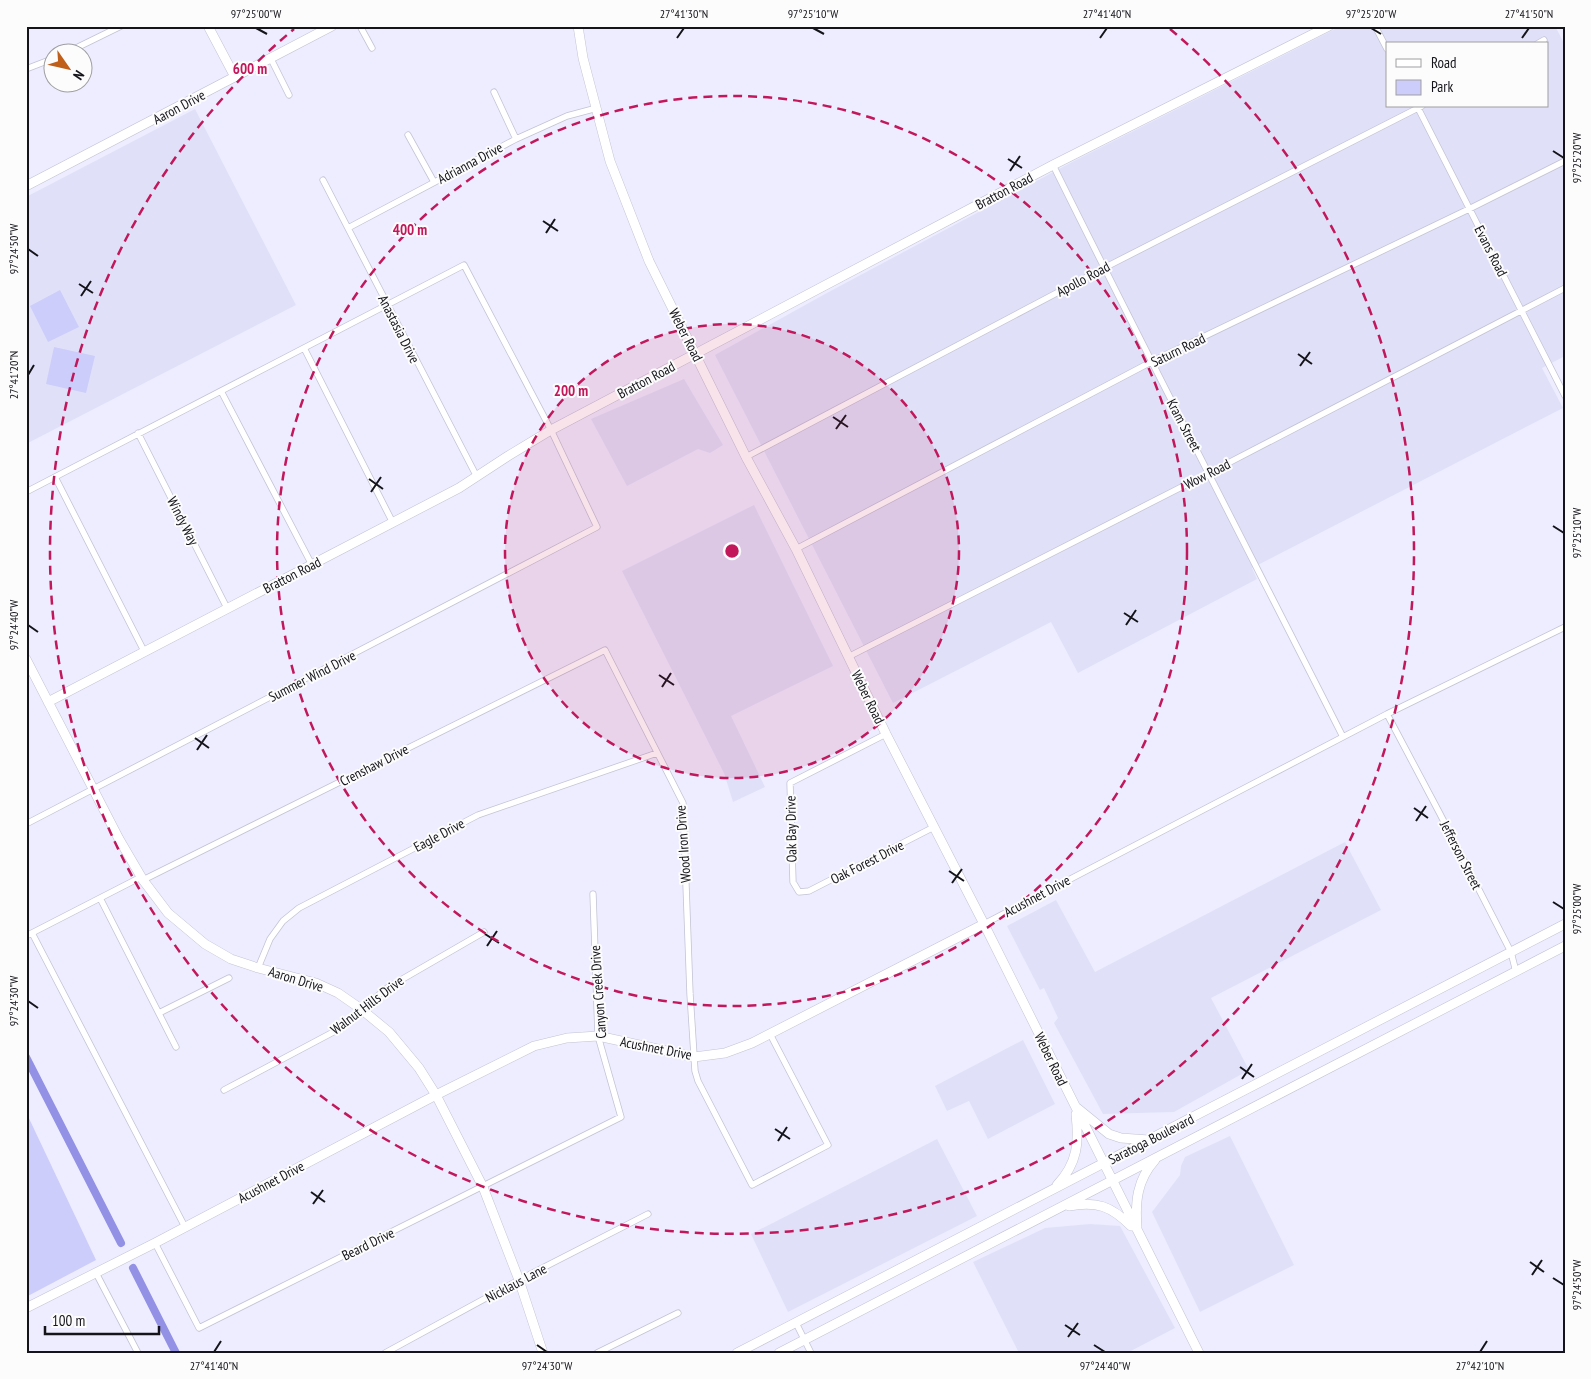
<svg xmlns="http://www.w3.org/2000/svg" width="1591" height="1379" font-family="'PT Sans Narrow',sans-serif">
<style>
.built{fill:#e0e1f9;fill-rule:evenodd}
.green{fill:#cccdfa}
.lines{fill:none;stroke-linecap:round;stroke-linejoin:round}
.canal{stroke:#9391e5;stroke-width:8}
.street-casing{stroke:#c2c3d4;stroke-width:7}
.secondary-casing{stroke:#c2c3d4;stroke-width:10}
.street{stroke:#fff;stroke-width:5.5}
.secondary{stroke:#fff;stroke-width:9}
.ticks{fill:none;stroke:#14141a;stroke-width:2}
.ring{fill:none;stroke:#c2185b;stroke-width:2.5;stroke-dasharray:9 6}
.labels{text-anchor:middle;dominant-baseline:central;stroke-width:4;stroke-linejoin:round;paint-order:stroke}
.street-label{font-size:14px;fill:#14141a;stroke:#fcfcfc}
.centre{fill:#c2185b;stroke:#fcfcfc;stroke-width:2.5}
.ring-label{font-size:15px;text-anchor:middle;font-weight:bold;fill:#c2185b;stroke:#fcfcfc;stroke-width:4;stroke-linejoin:round;paint-order:stroke}
.neatline{fill:none;stroke:#14141a;stroke-width:2}
.ticks-label{font-size:12px;text-anchor:middle;fill:#14141a}
</style>
<rect width="100%" height="100%" fill="#ededff"/>
<path class="built" d="M 1341,26 L 1555,26 L 1565,45 L 1565,356 L 1542,368 L 1563,408 L 1252,568 L 1257,579 L 1078,673 L 1051,622 L 893,703 L 715,355 L 825,294 L 1074,161 ZM 1387,44 L 1547,44 L 1547,106 L 1387,106 Z
M 195,109 L 296,305 L 26,444 L 26,197 Z
M 684,379 L 723,445 L 710,453 L 698,449 L 627,486 L 591,419 Z
M 754,505 L 833,666 L 731,716 L 765,787 L 733,802 L 724,773 L 622,571 Z
M 1345,842 L 1381,910 L 1211,998 L 1249,1070 L 1174,1112 L 1103,1114 L 1054,1023 L 1058,1018 L 1044,988 L 1040,990 L 1007,926 L 1056,900 L 1095,972 Z
M 1023,1040 L 1055,1104 L 988,1139 L 969,1101 L 947,1111 L 935,1086 Z
M 1230,1136 L 1294,1265 L 1200,1312 L 1152,1212 L 1180,1175 L 1181,1166 L 1185,1157 Z
M 937,1139 L 977,1216 L 788,1312 L 751,1234 Z
M 1090,1224 L 1120,1226 L 1175,1328 L 1127,1353 L 1019,1353 L 973,1262 L 1045,1228 Z"/>
<path class="green" d="M 60,290 L 79,327 L 48,342 L 30,306 Z
M 54,347 L 95,356 L 86,393 L 46,384 Z
M 26,1112 L 96,1260 L 26,1297 Z"/>
<g class="lines">
<path class="canal" d="M 26,1057 L 121,1243
M 133,1268 L 176,1353"/>
<defs>
<path id="street" d="M 360,26 L 372,48
M 1375,26 L 1387,49
M 1537,44 L 1544,40
M 68,52 L 121,26
M 271,59 L 289,95
M 26,69 L 52,59
M 494,92 L 516,139
M 1417,106 L 1565,396
M 408,135 L 434,182
M 1053,165 C 1148,357 1246,546 1343,737
M 323,180 L 477,477
M 348,228 L 516,139 L 567,116 L 597,108
M 304,348 L 393,523
M 221,391 L 312,565
M 138,433 L 227,608
M 746,457 L 1104,268 L 1422,106
M 55,477 L 144,651
M 26,492 L 464,265 L 551,430 L 597,527 L 26,824
M 796,549 L 1151,362 L 1469,209 L 1565,161
M 848,657 L 1209,473 L 1565,288
M 1387,714 L 1439,812 L 1511,952 L 1516,972
M 886,734 L 790,783 L 793,882 L 799,892 L 809,891 L 934,827
M 143,880 L 605,650 L 683,803 L 690,994 L 695,1071 L 698,1081 L 752,1185 L 828,1145 L 770,1034
M 100,898 L 176,1047
M 984,924 L 1387,714 L 1565,627
M 32,933 L 185,1227
M 26,936 L 141,877
M 258,968 L 270,939 L 283,921 L 299,908 L 478,815 L 657,753
M 159,1013 L 229,978
M 224,1090 L 339,1029 L 387,988 L 484,932
M 155,1243 L 199,1328 L 621,1117 L 598,1036 L 593,894
M 96,1273 L 138,1353
M 796,1323 L 811,1353
M 385,1353 L 519,1280 L 648,1214
M 597,1353 L 678,1313"/>
<path id="secondary" d="M 208,26 L 235,77
M 578,26 L 583,58 L 610,161 L 649,261 L 746,457 L 796,549 L 886,734 L 984,924 L 1199,1353
M 26,186 L 332,26
M 26,659 L 119,839 L 143,880 L 168,913 L 205,944 L 231,959 L 258,968 L 316,983 L 338,993 L 361,1009 L 389,1032 L 419,1068 L 436,1095 L 483,1187 L 519,1280 L 543,1353
M 48,702 L 459,488 L 508,456 L 551,430 L 1053,165 L 1329,26
M 1077,1108 L 1109,1134 L 1121,1138 L 1149,1140
M 1057,1185 C 1078,1163 1079,1142 1076,1114
M 1069,1206 C 1097,1201 1111,1206 1131,1226
M 1137,1227 C 1135,1202 1137,1180 1155,1160
M 26,1308 L 155,1243 L 436,1095 L 534,1046 L 567,1038 L 598,1036 L 694,1057 L 725,1053 L 752,1043 L 984,924
M 737,1353 L 1565,924
M 779,1353 L 1565,946"/>
</defs>
<use href="#street" class="street-casing"/>
<use href="#secondary" class="secondary-casing"/>
<use href="#street" class="street"/>
<use href="#secondary" class="secondary"/>
</g>
<path class="ticks" d="M 256,28 L 267,34M 813,28 L 824,34M 1371,28 L 1381,34M 677,38 L 684,28M 1100,38 L 1107,28M 1522,38 L 1529,28M 1553,151 L 1564,158M 1008,159 L 1022,168M 1010,171 L 1020,156M 543,221 L 558,231M 546,233 L 555,219M 28,249 L 38,256M 79,284 L 93,293M 81,296 L 91,281M 1298,354 L 1312,364M 1300,366 L 1310,352M 28,375 L 34,365M 833,417 L 848,427M 836,429 L 846,415M 369,479 L 383,489M 371,492 L 381,477M 1553,526 L 1564,533M 1124,613 L 1138,622M 28,625 L 38,632M 1126,625 L 1136,610M 659,675 L 674,685M 662,687 L 671,673M 195,738 L 209,748M 197,750 L 207,735M 1414,808 L 1428,818M 1416,821 L 1426,806M 949,871 L 964,881M 952,883 L 962,869M 1553,902 L 1564,909M 485,934 L 499,943M 487,946 L 497,931M 28,1001 L 38,1008M 1240,1067 L 1254,1077M 1242,1079 L 1252,1064M 775,1129 L 790,1139M 778,1141 L 787,1127M 311,1192 L 325,1202M 313,1204 L 323,1190M 1530,1262 L 1544,1272M 1532,1275 L 1542,1260M 1553,1278 L 1564,1285M 1065,1325 L 1080,1335M 1068,1337 L 1078,1323M 537,1345 L 547,1352M 1094,1345 L 1105,1352M 214,1352 L 221,1341M 1480,1352 L 1487,1341"/>
<circle cx="732" cy="551" r="227" fill="#c2185b" fill-opacity=".12"/>
<g class="ring">
<circle cx="732" cy="551" r="227"/>
<circle cx="732" cy="551" r="455"/>
<path d="M1170 29A682 682 0 1 1 294 29"/>
</g>
<g class="labels">
<g class="street-label">
<text transform="translate(179 107) rotate(-28)">Aaron Drive</text>
<text transform="translate(470 163) rotate(-28)">Adrianna Drive</text>
<text transform="translate(1004 191) rotate(-28)">Bratton Road</text>
<text transform="translate(1491 251) rotate(63)">Evans Road</text>
<text transform="translate(1083 279) rotate(-28)">Apollo Road</text>
<text transform="translate(399 329) rotate(63)">Anastasia Drive</text>
<text transform="translate(686 335) rotate(63)">Weber Road</text>
<text transform="translate(1178 350) rotate(-26)">Saturn Road</text>
<text transform="translate(646 380) rotate(-28)">Bratton Road</text>
<text transform="translate(1184 425) rotate(62)">Kram Street</text>
<text transform="translate(1207 474) rotate(-27)">Wow Road</text>
<text transform="translate(183 521) rotate(63)">Windy Way</text>
<text transform="translate(292 575) rotate(-27)">Bratton Road</text>
<text transform="translate(312 676) rotate(-27)">Summer Wind Drive</text>
<text transform="translate(868 697) rotate(64)">Weber Road</text>
<text transform="translate(374 765) rotate(-27)">Crenshaw Drive</text>
<text transform="translate(791 829) rotate(-91)">Oak Bay Drive</text>
<text transform="translate(439 835) rotate(-28)">Eagle Drive</text>
<text transform="translate(683 844) rotate(-94)">Wood Iron Drive</text>
<text transform="translate(1461 855) rotate(63)">Jefferson Street</text>
<text transform="translate(867 862) rotate(-27)">Oak Forest Drive</text>
<text transform="translate(1037 896) rotate(-28)">Acushnet Drive</text>
<text transform="translate(296 979) rotate(17)">Aaron Drive</text>
<text transform="translate(598 992) rotate(-94)">Canyon Creek Drive</text>
<text transform="translate(367 1005) rotate(-37)">Walnut Hills Drive</text>
<text transform="translate(656 1048) rotate(11)">Acushnet Drive</text>
<text transform="translate(1051 1059) rotate(64)">Weber Road</text>
<text transform="translate(1151 1139) rotate(-27)">Saratoga Boulevard</text>
<text transform="translate(271 1182) rotate(-28)">Acushnet Drive</text>
<text transform="translate(368 1244) rotate(-26)">Beard Drive</text>
<text transform="translate(516 1283) rotate(-28)">Nicklaus Lane</text>
</g>
</g>
<circle cx="732" cy="551" r="8" class="centre"/>
<g class="ring-label">
<text x="250" y="74">600 m</text>
<text x="410" y="235">400 m</text>
<text x="571" y="396">200 m</text>
</g>
<rect width="1591" height="1379" fill="none" stroke="#fcfcfc" stroke-width="55"/>
<rect x="1386" y="42" width="162" height="65" fill="#fcfcfc" stroke="#9f9fa2"/>
<rect x="1396" y="59" width="25" height="8" fill="#ffffff" stroke="#9f9fa2"/>
<text x="1431" y="68" font-size="15" fill="#14141a">Road</text>
<rect x="1396" y="80" width="25" height="15" fill="#cccdfa" stroke="#9f9fa2"/>
<text x="1431" y="92" font-size="15" fill="#14141a">Park</text>
<g transform="translate(68 68) rotate(124)"><circle r="24" fill="#fcfcfc" stroke="#9f9fa2"/>
<path d="M0-4L9 19L0 12L-9 19Z" fill="#bf5f1b"/>
<text y="-8" font-size="14" font-weight="bold" text-anchor="middle" fill="#14141a">N</text>
</g>
<path d="M45 1326v8h114v-8" fill="none" stroke="#14141a" stroke-width="2.5"/>
<text x="52" y="1326" font-size="15" fill="#14141a" stroke="#fcfcfc" stroke-width="4" paint-order="stroke">100 m</text>
<rect x="28" y="28" width="1536" height="1324" class="neatline"/>
<g class="ticks-label">
<text x="256" y="18">97°25'00"W</text>
<text x="684" y="18">27°41'30"N</text>
<text x="813" y="18">97°25'10"W</text>
<text x="1107" y="18">27°41'40"N</text>
<text x="1371" y="18">97°25'20"W</text>
<text x="1529" y="18">27°41'50"N</text>
<text transform="translate(1577 158) rotate(-90)" y="4">97°25'20"W</text>
<text transform="translate(14 249) rotate(-90)" y="4">97°24'50"W</text>
<text transform="translate(14 375) rotate(-90)" y="4">27°41'20"N</text>
<text transform="translate(1577 533) rotate(-90)" y="4">97°25'10"W</text>
<text transform="translate(14 625) rotate(-90)" y="4">97°24'40"W</text>
<text transform="translate(1577 909) rotate(-90)" y="4">97°25'00"W</text>
<text transform="translate(14 1001) rotate(-90)" y="4">97°24'30"W</text>
<text transform="translate(1577 1285) rotate(-90)" y="4">97°24'50"W</text>
<text x="214" y="1370">27°41'40"N</text>
<text x="547" y="1370">97°24'30"W</text>
<text x="1105" y="1370">97°24'40"W</text>
<text x="1480" y="1370">27°42'10"N</text>
</g>
</svg>
